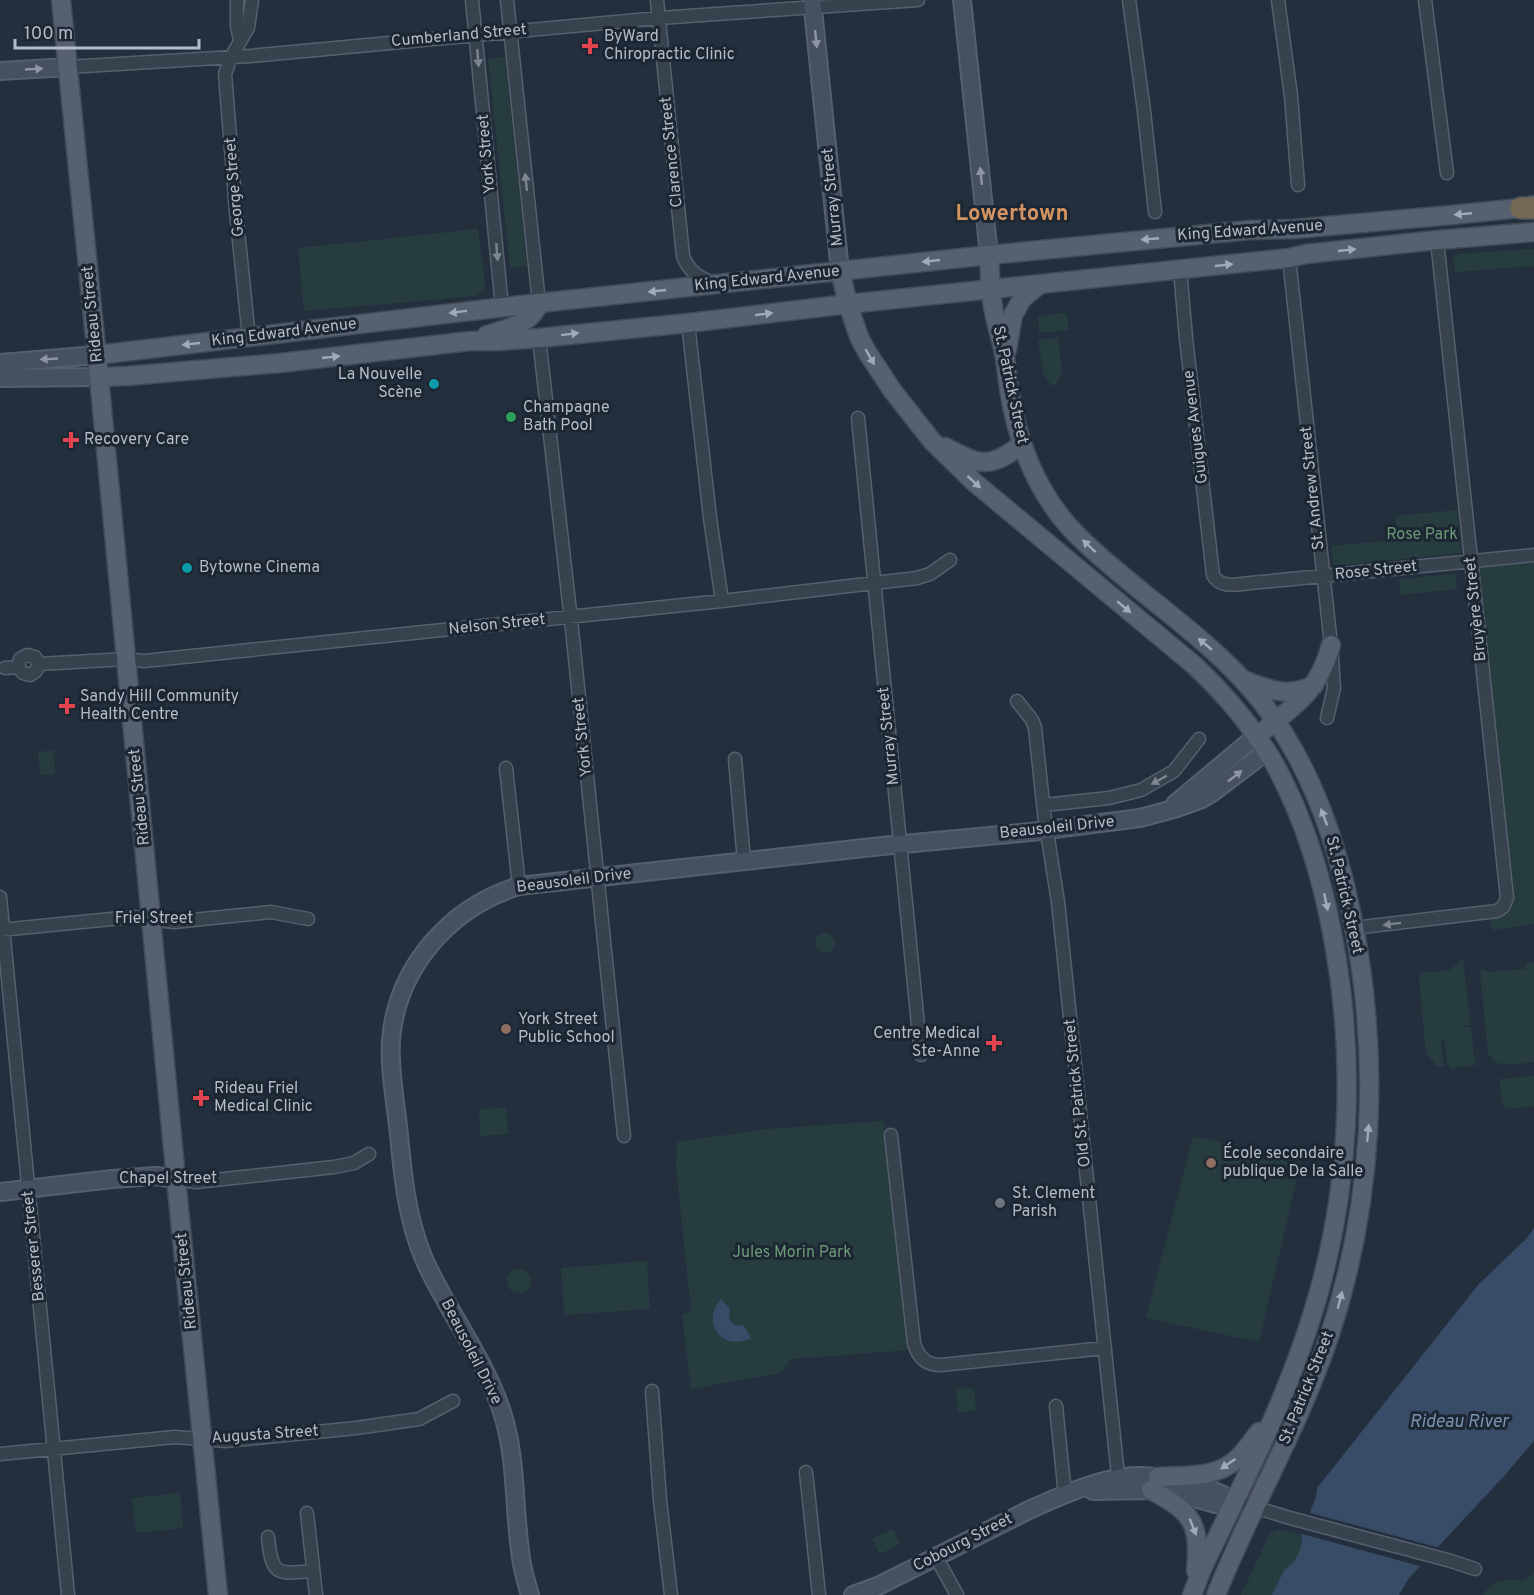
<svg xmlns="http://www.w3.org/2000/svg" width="1534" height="1595" font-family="Overpass,sans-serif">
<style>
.green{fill:#263c3f}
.water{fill:#394c67}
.pier{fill:#242f3e}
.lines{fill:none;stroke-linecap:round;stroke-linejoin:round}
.street-casing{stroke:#565f6c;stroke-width:15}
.secondary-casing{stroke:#565f6c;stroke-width:20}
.primary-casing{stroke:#414a57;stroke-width:21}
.highway-casing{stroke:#434c59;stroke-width:24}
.street{stroke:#38414e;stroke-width:12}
.secondary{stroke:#465061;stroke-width:16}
.primary{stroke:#56606e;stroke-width:18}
.highway{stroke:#746855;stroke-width:21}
.oneway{fill:#8e96a5}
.oneway2{fill:#7c8592}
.oneway3{fill:#a1aab7}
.health-dot{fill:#e0444e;stroke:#1d2633;stroke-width:2}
.culture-dot{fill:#0f9aa8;stroke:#1d2633;stroke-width:2}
.leisure-dot{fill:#2e9e5b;stroke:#1d2633;stroke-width:2}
.education-dot{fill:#8d6e63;stroke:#1d2633;stroke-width:2}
.worship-dot{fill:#6b7280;stroke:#1d2633;stroke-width:2}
.labels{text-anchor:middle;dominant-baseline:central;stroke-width:6;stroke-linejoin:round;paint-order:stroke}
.street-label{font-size:16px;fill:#b4bcc9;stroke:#1d2633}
.poi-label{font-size:16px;fill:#b4bcc9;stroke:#1d2633;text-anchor:start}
.park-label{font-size:16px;fill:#6b9a76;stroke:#1d2633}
.water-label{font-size:18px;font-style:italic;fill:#7c92b1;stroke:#1d2633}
.district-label{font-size:22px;font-weight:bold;fill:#d59563;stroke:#1d2633}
</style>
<rect width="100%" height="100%" fill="#242f3e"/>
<path class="green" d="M 505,57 L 527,266 L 510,268 L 488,59 Z
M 478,229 L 485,283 L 484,290 L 476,296 L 304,311 L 298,248 Z
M 1534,249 L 1534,266 L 1455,272 L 1453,257 L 1458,254 Z
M 1067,313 L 1069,330 L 1039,333 L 1038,316 Z
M 1058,337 L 1062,373 L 1055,385 L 1051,385 L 1043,373 L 1038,340 Z
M 1457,510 L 1461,553 L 1333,566 L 1331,546 L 1397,540 L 1395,516 Z
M 1534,555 L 1534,924 L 1492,930 L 1489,912 L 1503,907 L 1472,562 Z
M 1455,574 L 1457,589 L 1401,595 L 1399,579 Z
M 54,750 L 55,774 L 40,775 L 38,752 Z
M815 943a10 10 0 1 1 20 0a10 10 0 1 1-20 0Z
M 1463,959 L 1471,1025 L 1458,1027 L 1471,1027 L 1474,1056 L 1477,1065 L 1450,1068 L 1450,1065 L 1447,1065 L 1444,1039 L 1441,1039 L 1444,1066 L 1437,1066 L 1427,1054 L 1425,1045 L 1419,976 L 1422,973 L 1449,970 Z
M 1534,962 L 1534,1062 C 1519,1063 1495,1071 1488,1053 L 1480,972 L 1482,968 L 1487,972 L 1526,969 L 1525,963 Z
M 1534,1076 L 1534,1106 L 1508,1109 L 1504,1108 L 1503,1105 L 1499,1079 Z
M 506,1108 L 508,1134 L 480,1136 L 479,1109 Z
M 884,1121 L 911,1350 L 791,1359 L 780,1373 L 691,1389 L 682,1315 L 691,1311 L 676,1166 L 677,1142 L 767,1129 Z
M 1193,1136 L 1301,1161 L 1259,1342 L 1146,1318 Z
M 647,1261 L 650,1309 L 564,1315 L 561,1268 Z
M507 1281a12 12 0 1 1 24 0a12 12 0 1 1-24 0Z
M 969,1387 L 974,1390 L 976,1410 L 958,1413 L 956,1388 Z
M 180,1493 L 183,1528 L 136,1533 L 132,1498 Z
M 893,1529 L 900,1544 L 880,1554 L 872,1539 Z
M 1277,1529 L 1302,1535 L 1301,1548 L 1294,1562 L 1284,1570 L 1272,1595 L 1241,1595 L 1270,1533 Z
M 1534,1572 L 1534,1595 L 1484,1595 C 1490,1579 1510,1579 1524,1580 Z"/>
<path class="water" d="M 1534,1228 L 1534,1441 L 1506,1474 L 1409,1578 L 1399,1595 L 1272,1595 L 1284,1570 L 1294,1562 L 1301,1548 L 1302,1535 L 1316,1496 L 1317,1488 L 1478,1285 L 1527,1238 Z
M 721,1299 L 730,1309 L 729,1319 L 734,1325 L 744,1326 L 751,1338 C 722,1352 700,1323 721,1299 Z"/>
<path class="pier" d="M 1307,1512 L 1440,1548 L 1423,1567 L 1299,1533 Z"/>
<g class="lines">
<defs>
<path id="street" d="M 237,0 L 237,26 L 240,40
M 472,0 L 502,307
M 507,0 L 539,303
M 657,0 L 683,256 C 688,270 698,278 712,282
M 1129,0 L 1144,111 L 1155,212
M 1278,0 L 1291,96 L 1298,185
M 1425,0 L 1447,173
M 68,67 L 250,56 L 659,18 L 918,0
M 1289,258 L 1331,645 L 1334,688 L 1327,718
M 1180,269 L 1186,338 L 1213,575 C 1220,589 1238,584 1251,583 L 1534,555
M 688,323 L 710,518 L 722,601
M 249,338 L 236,211 L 225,74 L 231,57 L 248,28 L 252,0
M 539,338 L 572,629 L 624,1136
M 858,418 L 921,1055
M 39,664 L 126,659 L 144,661 L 722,601 L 917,578 L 930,574 L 950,560
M 18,667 L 20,659 L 27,655 L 35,657 L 39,664
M 18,667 L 23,673 L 30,675 L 36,671 L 39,664
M 5,668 L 18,667
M 1017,701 L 1032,720 L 1035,728 L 1044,813 L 1058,902 L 1119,1485
M 735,759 L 744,861
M 506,768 L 519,886
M 1044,805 L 1109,798 L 1141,790 L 1174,771 L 1199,739
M 0,897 L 68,1595
M 1354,928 L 1497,911 L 1503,907 L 1507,898 L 1437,240
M 0,930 L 132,917 L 174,922 L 271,912 L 308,919
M 891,1135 L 914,1343 C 918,1358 927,1365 941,1365 L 1105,1348
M 176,1179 L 196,1182 L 334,1167 L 354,1163 L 369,1154
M 652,1391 L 660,1500 L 671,1595
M 1056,1406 L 1065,1495
M 0,1454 L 175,1437 L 226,1441 L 356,1428 L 419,1419 L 453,1401
M 806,1472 L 819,1595
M 1234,1501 L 1290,1518 L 1451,1561 L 1475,1569
M 307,1513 L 316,1595
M 268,1537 C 272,1576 276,1574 313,1571
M 936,1557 L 957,1595"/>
<path id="secondary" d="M 812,0 L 840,271
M 962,0 L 989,255
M 0,71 L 68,67
M 0,363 L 97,355
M 0,378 L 99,377
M 1175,804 L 1256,736
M 0,1192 L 112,1179 L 157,1176 L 176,1179
M 1093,1491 L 1151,1490 L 1176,1493 L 1216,1504 L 1234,1501
M 530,1595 C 527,1585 524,1575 522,1564 C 513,1514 518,1461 502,1412 C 484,1357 447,1311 424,1259 C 407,1219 403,1177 399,1135 C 396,1104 389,1071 391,1040 C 397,967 450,907 519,886 L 882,846 L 1031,832 L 1140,818 L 1177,808 L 1202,799 L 1212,793 L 1266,752
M 853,1595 L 878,1586 L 906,1572 L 1029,1510 C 1060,1496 1102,1477 1136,1476 C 1154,1475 1173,1479 1191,1483 C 1207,1488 1220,1492 1234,1501"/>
<path id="primary" d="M 61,0 L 99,377 L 176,1179 L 218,1595
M 989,255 C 990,272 990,290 993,307 C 996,324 1002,341 1005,358 C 1007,371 1008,383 1010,395 C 1019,447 1039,497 1077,535 C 1128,586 1191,625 1241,678 C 1305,745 1337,837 1354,927 C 1380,1062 1373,1203 1330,1334 C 1300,1425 1251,1507 1216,1595
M 840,271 L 848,304 L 859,337 L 867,352 L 892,390 L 932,441 L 974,482 L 1194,665 C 1225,694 1252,726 1274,763 C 1305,819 1323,880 1334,943 C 1356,1064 1350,1191 1314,1309 C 1287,1400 1242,1484 1202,1569 L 1192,1595
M 487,335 C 508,328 531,325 539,303
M 1007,350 L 1013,315 L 1022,299 L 1040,284
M 97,355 L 539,303 L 989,255 L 1250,230 L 1294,229 L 1451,215 L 1521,208 L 1534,205
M 99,377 L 127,376 L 280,363 L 470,341 L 498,341 L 539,338 L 688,323 L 848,304 L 1289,258 L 1306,254 L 1437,240 L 1534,232
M 945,447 C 980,465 989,470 1022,444
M 1244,680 C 1268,690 1290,698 1314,685
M 1267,728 C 1300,702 1320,687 1331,645
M 1158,1477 C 1186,1475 1216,1479 1238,1458 C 1246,1450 1252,1441 1259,1432
M 1151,1490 C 1192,1512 1201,1523 1196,1571"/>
<path id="highway" d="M 1521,208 L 1534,208"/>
</defs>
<use href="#street" class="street-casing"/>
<use href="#secondary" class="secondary-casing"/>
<use href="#primary" class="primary-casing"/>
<use href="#highway" class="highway-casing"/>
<use href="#street" class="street"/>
<use href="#secondary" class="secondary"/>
<use href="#primary" class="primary"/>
<use href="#highway" class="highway"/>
</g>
<defs><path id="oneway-solid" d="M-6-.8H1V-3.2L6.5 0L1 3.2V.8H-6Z" transform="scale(1.5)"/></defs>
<g class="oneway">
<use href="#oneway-solid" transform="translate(816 39) rotate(84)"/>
<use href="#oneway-solid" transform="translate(34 69) rotate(-3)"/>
<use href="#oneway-solid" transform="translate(981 176) rotate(-96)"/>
<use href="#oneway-solid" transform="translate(49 359) rotate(177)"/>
<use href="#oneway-solid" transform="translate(1235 776) rotate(-38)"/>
</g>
<g class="oneway2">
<use href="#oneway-solid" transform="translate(478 58) rotate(85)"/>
<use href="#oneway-solid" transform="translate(526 182) rotate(-96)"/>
<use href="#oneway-solid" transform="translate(497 252) rotate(85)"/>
<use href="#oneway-solid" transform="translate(1159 780) rotate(151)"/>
<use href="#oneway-solid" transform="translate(1392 924) rotate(173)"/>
</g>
<g class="oneway3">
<use href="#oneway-solid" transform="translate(1463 214) rotate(175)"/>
<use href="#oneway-solid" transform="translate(1150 239) rotate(175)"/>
<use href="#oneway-solid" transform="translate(1347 250) rotate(-6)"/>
<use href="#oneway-solid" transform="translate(931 261) rotate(174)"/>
<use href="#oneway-solid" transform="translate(1224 265) rotate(-6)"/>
<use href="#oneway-solid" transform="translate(657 291) rotate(174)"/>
<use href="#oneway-solid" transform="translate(458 312) rotate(173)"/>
<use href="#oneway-solid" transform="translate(764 314) rotate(-7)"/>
<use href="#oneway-solid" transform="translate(570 334) rotate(-7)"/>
<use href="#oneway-solid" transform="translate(191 344) rotate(174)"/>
<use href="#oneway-solid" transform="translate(331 357) rotate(-6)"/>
<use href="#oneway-solid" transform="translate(870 357) rotate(60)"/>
<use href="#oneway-solid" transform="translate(974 482) rotate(42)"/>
<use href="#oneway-solid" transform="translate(1089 546) rotate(-137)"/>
<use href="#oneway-solid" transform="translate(1124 607) rotate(40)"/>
<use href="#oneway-solid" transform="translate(1205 644) rotate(-140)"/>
<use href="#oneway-solid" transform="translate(1324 817) rotate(-111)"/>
<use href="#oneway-solid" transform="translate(1326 902) rotate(78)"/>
<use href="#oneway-solid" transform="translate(1368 1133) rotate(-85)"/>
<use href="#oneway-solid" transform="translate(1340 1300) rotate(-75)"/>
<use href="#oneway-solid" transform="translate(1228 1464) rotate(146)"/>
<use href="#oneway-solid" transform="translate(1193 1527) rotate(69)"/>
</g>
<g class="health-dot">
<path d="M587 37h6v6h6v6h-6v6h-6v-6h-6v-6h6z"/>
<path d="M68 431h6v6h6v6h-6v6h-6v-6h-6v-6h6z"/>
<path d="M64 697h6v6h6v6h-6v6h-6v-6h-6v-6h6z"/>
<path d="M991 1034h6v6h6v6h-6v6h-6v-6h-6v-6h6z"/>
<path d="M198 1089h6v6h6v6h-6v6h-6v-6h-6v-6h6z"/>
</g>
<g class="culture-dot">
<circle cx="434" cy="384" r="6"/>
<circle cx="187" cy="568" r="6"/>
</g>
<circle class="leisure-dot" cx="511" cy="417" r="6"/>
<g class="education-dot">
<circle cx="506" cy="1029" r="6"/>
<circle cx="1211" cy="1163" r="6"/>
</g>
<circle class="worship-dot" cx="1000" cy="1203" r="6"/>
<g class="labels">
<g class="street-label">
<text transform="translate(459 36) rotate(-5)">Cumberland Street</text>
<text transform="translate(672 152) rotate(-96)">Clarence Street</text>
<text transform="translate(487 154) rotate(-95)">York Street</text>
<text transform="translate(235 187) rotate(-95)">George Street</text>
<text transform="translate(833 197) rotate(-96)">Murray Street</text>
<text transform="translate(1250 231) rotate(-4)">King Edward Avenue</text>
<text transform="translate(767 279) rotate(-6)">King Edward Avenue</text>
<text transform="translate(93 314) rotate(-96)">Rideau Street</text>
<text transform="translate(284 333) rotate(-7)">King Edward Avenue</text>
<text transform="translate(1010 385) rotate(78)">St. Patrick Street</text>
<text transform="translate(1196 427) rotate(-97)">Guigues Avenue</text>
<text transform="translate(1313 488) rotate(-96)">St. Andrew Street</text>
<text transform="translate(1376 571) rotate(-6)">Rose Street</text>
<text transform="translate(1476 609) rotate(-96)">Bruyère Street</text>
<text transform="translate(497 625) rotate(-6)">Nelson Street</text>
<text transform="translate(889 736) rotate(-96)">Murray Street</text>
<text transform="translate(583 737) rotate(-96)">York Street</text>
<text transform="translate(140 797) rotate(-96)">Rideau Street</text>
<text transform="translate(1057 828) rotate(-6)">Beausoleil Drive</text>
<text transform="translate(574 881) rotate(-7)">Beausoleil Drive</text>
<text transform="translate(1344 895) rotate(77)">St. Patrick Street</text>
<text x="154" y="919">Friel Street</text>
<text transform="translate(1078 1093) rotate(-96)">Old St. Patrick Street</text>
<text x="168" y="1179">Chapel Street</text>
<text transform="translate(34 1246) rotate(-96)">Besserer Street</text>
<text transform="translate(187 1281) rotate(-96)">Rideau Street</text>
<text transform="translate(471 1352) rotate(63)">Beausoleil Drive</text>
<text transform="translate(1307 1388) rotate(-68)">St. Patrick Street</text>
<text transform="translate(265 1435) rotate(-4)">Augusta Street</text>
<text transform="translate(963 1543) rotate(-27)">Cobourg Street</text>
</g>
<g class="poi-label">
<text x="604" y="37">ByWard<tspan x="604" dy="18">Chiropractic Clinic</tspan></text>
<text x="422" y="375" text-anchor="end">La Nouvelle<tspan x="422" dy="18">Scène</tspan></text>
<text x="523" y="408">Champagne<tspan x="523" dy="18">Bath Pool</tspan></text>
<text x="84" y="440">Recovery Care</text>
<text x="199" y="568">Bytowne Cinema</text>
<text x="80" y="697">Sandy Hill Community<tspan x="80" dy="18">Health Centre</tspan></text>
<text x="518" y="1020">York Street<tspan x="518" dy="18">Public School</tspan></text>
<text x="980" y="1034" text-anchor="end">Centre Medical<tspan x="980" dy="18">Ste-Anne</tspan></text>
<text x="214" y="1089">Rideau Friel<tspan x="214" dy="18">Medical Clinic</tspan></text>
<text x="1223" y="1154">École secondaire<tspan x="1223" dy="18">publique De la Salle</tspan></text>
<text x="1012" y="1194">St. Clement<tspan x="1012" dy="18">Parish</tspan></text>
</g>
<g class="park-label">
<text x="1422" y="535">Rose Park</text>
<text x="792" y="1253">Jules Morin Park</text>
</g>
<g class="water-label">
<text x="1459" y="1422">Rideau River</text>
</g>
<g class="district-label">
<text x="1012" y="214">Lowertown</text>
</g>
</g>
<path d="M15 39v9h184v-9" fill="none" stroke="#b4bcc9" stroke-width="3"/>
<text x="24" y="39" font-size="18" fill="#b4bcc9" stroke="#1d2633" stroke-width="4.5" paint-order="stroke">100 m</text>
</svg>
